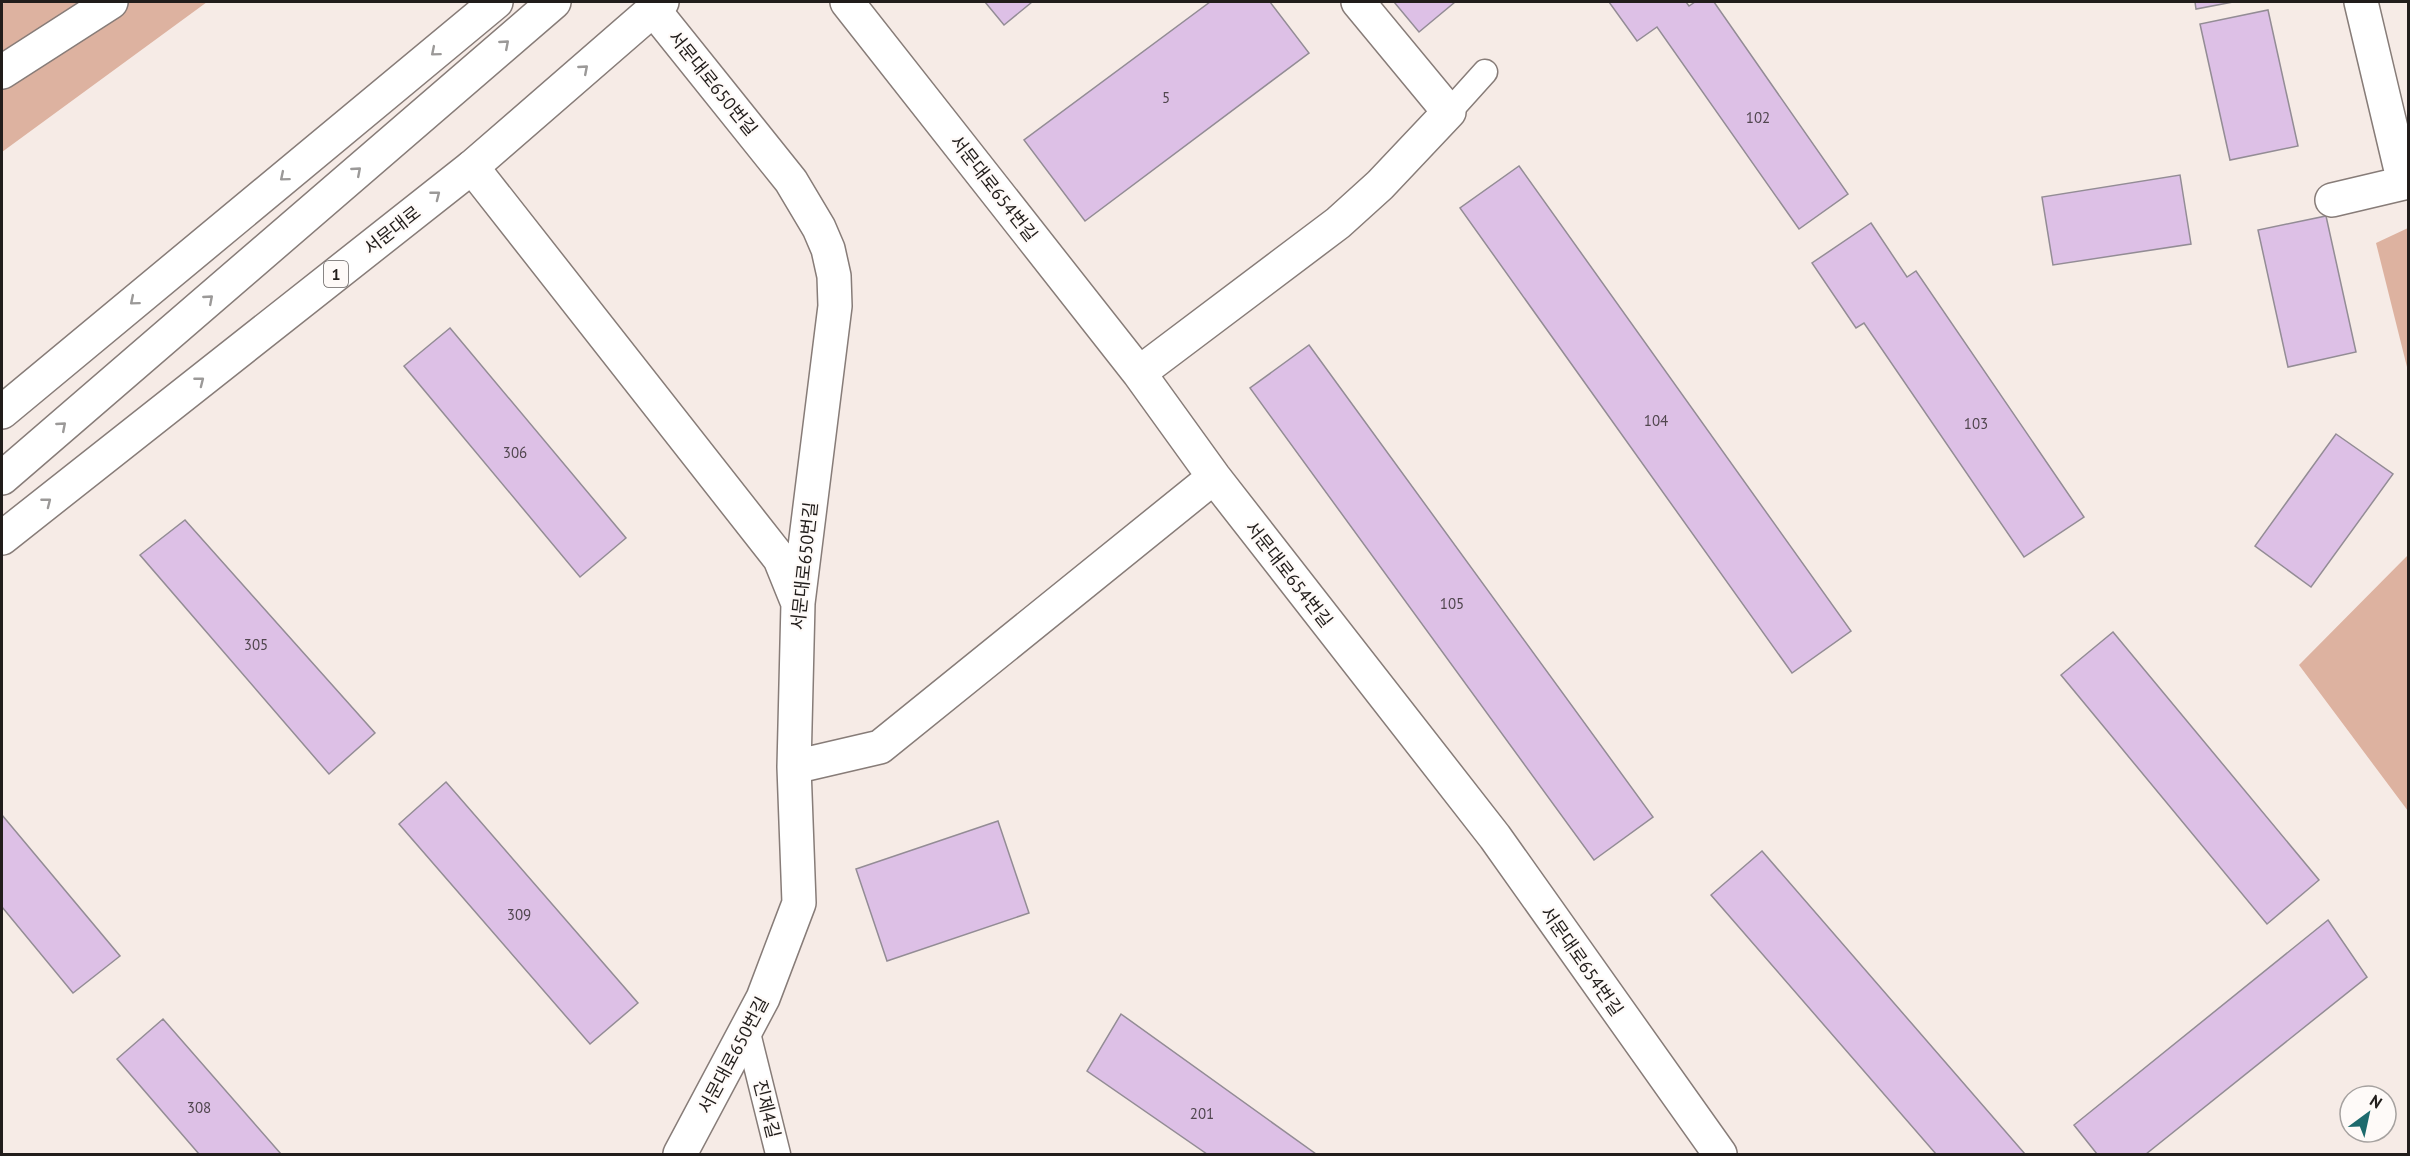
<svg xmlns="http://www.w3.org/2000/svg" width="2410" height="1156" font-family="'PT Sans','Noto Sans KR',sans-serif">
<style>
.green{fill:#ddb2a0}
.building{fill:#ddc0e6;stroke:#938c95;stroke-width:1.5}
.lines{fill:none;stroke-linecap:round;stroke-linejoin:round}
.lane-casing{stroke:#877c78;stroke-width:27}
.street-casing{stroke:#877c78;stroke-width:36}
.primary-casing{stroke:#877c78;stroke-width:36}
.lane{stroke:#fff;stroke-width:24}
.street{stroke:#fff;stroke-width:33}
.primary{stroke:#fff;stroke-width:33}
.oneway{stroke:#9b9998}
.labels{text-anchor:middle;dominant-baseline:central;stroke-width:4.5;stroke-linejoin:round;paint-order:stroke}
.number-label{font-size:15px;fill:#50464e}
.shield{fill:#fefaf8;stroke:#635f5d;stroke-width:1.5}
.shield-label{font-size:16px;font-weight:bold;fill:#211d1b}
.street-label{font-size:18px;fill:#211d1b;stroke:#fefaf8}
</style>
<rect width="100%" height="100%" fill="#f6ebe6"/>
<path class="green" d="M 6,2 L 207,2 L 2,152 L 2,4 Z
M 2408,228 L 2408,371 L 2376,243 Z
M 2408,555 L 2408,811 L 2299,665 Z"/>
<path class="building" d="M 985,2 L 1032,2 L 1004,25 Z
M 1210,2 L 1270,2 L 1309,53 L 1085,221 L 1024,140 Z
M 1394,2 L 1455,2 L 1419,32 Z
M 1609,2 L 1686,2 L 1689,6 L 1695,2 L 1714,2 L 1848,194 L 1799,229 L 1657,27 L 1637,41 Z
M 2195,2 L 2233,2 L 2196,9 Z
M 2268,10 L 2298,146 L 2230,160 L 2200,24 Z
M 1519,166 L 1851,631 L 1792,673 L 1460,208 Z
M 2180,175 L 2191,244 L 2053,265 L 2042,197 Z
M 2326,216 L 2356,352 L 2288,367 L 2258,230 Z
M 1871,223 L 1907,277 L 1916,271 L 2084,517 L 2024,557 L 1864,323 L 1856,328 L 1812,263 Z
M 450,328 L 626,538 L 580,577 L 404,366 Z
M 1309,345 L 1653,817 L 1594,860 L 1250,388 Z
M 2336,434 L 2393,474 L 2311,587 L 2255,546 Z
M 185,520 L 375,733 L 329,774 L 140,555 Z
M 2113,632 L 2319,880 L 2267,924 L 2061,675 Z
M 446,782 L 638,1003 L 590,1044 L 399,824 Z
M 2,815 L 120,956 L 73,993 L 2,907 Z
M 998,821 L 1029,913 L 887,961 L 856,869 Z
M 1762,851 L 2025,1154 L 1936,1154 L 1711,895 Z
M 2328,920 L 2367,977 L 2146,1154 L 2097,1154 L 2074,1125 Z
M 1121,1014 L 1316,1154 L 1207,1154 L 1087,1071 Z
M 163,1019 L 281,1154 L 199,1154 L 117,1059 Z"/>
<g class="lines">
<defs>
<path id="lane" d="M 1449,112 L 1485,72
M 747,1029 L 778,1154"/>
<path id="street" d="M 847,2 L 1139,373 L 1214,477 L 1495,837 L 1720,1154
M 653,9 L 791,181 L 819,228 L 828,249 L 834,276 L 835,306 L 798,603 L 794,767 L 799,903 L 763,998 L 680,1154
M 2,72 L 111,2
M 472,167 L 780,559 L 797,601
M 2332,200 L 2404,183 L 2361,2
M 1139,373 L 1338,223 L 1380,185 L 1449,112 L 1358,2
M 794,767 L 880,747 L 1214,477"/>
<path id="primary" d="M 2,412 L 496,2
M 2,478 L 554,2
M 2,538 L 472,167 L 662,2"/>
</defs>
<use href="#lane" class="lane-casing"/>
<use href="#street" class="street-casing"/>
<use href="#primary" class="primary-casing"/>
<use href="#lane" class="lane"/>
<use href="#street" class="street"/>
<use href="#primary" class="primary"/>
</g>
<defs><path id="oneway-chevron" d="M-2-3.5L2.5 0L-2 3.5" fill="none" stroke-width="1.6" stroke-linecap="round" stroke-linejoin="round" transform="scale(1.5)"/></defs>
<g class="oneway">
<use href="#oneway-chevron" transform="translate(505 44) rotate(-41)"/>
<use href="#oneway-chevron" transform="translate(435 52) rotate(140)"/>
<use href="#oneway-chevron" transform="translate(584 69) rotate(-41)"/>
<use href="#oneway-chevron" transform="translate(357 171) rotate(-41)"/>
<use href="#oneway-chevron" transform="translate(284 177) rotate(140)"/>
<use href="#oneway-chevron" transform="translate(436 195) rotate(-38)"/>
<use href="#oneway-chevron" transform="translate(209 299) rotate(-41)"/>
<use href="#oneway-chevron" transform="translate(134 301) rotate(140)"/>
<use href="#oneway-chevron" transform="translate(200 381) rotate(-38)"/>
<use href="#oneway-chevron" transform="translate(62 426) rotate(-41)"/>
<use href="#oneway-chevron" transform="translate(47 502) rotate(-38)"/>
</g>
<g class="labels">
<g class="number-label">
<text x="1166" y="97">5</text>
<text x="1758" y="117">102</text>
<text x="1656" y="420">104</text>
<text x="1976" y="423">103</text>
<text x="515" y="452">306</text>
<text x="1452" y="603">105</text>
<text x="256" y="644">305</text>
<text x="519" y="914">309</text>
<text x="199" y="1107">308</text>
<text x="1202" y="1113">201</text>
</g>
<rect class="shield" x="324" y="261" width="24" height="26" rx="4.5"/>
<g class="shield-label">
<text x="336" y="274">1</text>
</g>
<g class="street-label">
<text transform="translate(713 83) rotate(51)">서문대로650번길</text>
<text transform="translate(994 188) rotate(52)">서문대로654번길</text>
<text transform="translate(392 230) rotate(-38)">서문대로</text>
<text transform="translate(804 566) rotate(-84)">서문대로650번길</text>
<text transform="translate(1289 574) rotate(52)">서문대로654번길</text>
<text transform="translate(1582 961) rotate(55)">서문대로654번길</text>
<text transform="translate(733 1055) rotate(-62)">서문대로650번길</text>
<text transform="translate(767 1109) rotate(76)">진제4길</text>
</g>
</g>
<rect width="2410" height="1156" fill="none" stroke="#211d1b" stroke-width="6"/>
<g transform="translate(2368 1114) rotate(33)"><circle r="28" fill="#fefaf8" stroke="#a6a2a0" stroke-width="1.5"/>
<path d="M0-4.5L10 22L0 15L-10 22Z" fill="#1d6a6d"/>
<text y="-9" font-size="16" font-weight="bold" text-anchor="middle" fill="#211d1b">N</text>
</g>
</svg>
